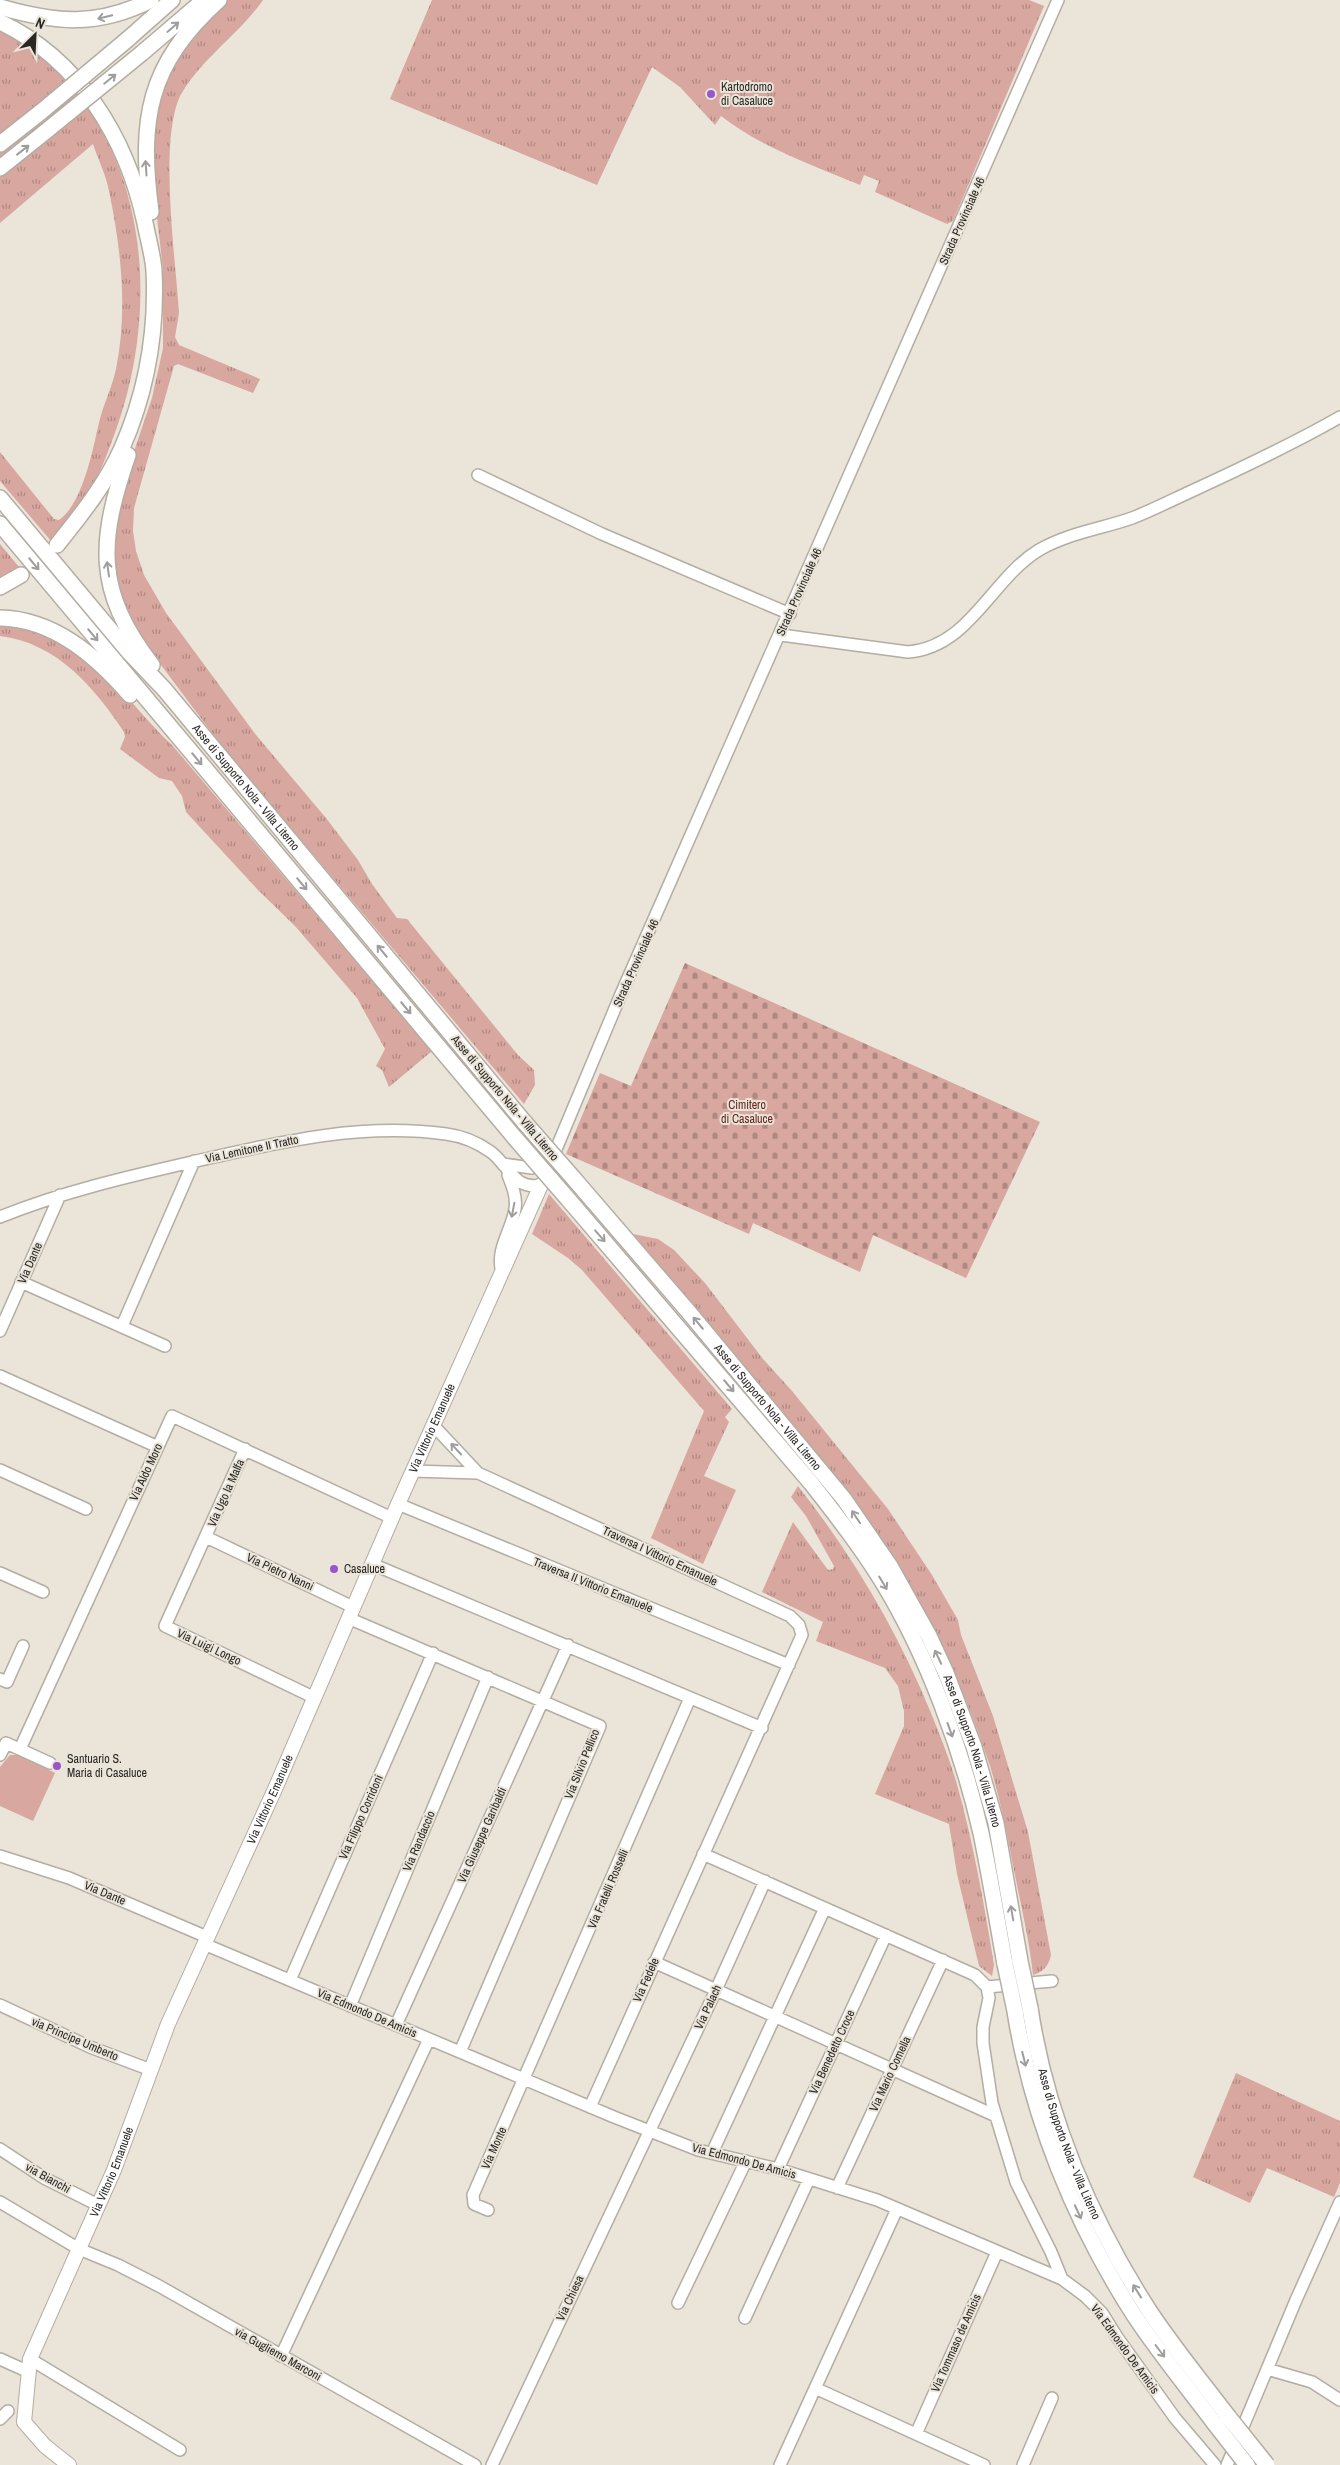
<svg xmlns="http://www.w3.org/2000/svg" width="1340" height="2465" font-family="'Archivo Narrow',sans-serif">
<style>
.grass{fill:url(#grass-tufts)}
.cemetery{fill:url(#cemetery-stones)}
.garden{fill:#d8a79f}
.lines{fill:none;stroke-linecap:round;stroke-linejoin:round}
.minor-casing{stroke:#b3ada2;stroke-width:14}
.major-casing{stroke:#b3ada2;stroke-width:16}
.highway-casing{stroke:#b3ada2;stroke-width:18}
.minor{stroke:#fff;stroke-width:11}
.major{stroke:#fff;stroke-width:14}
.highway{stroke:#fff;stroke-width:15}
.highway-bridge-casing{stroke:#b3ada2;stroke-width:18;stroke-linecap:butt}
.highway-bridge{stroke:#fff;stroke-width:15}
.oneway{stroke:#9f9e9c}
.poi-dot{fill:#9756cc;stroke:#eae4d9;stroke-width:2}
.labels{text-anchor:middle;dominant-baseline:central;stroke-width:4;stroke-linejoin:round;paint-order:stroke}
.poi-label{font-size:12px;fill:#292723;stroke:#eae4d9;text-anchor:start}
.street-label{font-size:12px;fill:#292723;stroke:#eae4d9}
.park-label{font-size:12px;fill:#65241b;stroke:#eae4d9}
</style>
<defs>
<pattern id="grass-tufts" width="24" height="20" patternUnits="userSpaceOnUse" patternTransform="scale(1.25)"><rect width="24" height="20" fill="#d8a79f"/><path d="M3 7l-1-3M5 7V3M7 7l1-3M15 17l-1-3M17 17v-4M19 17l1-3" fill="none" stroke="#af8881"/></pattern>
<pattern id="cemetery-stones" width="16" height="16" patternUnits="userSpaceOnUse" patternTransform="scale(1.25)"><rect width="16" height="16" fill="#d8a79f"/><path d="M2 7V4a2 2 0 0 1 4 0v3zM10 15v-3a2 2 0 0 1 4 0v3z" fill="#af8881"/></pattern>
</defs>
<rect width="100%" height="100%" fill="#eae4d9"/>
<path class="grass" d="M 227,0 L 263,0 C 240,33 204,57 183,91 C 157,131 176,262 179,313 L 175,337 L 179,345 L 260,379 L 253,393 L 178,364 L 174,366 L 134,508 L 133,531 L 136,551 L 144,575 L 166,613 L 256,735 L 326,818 L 358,860 L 372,884 L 397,918 L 407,919 L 518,1055 L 534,1070 L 535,1085 L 524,1104 L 224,749 L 137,633 L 122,605 L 114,574 L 111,544 L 121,490 L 152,398 L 163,348 L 163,269 L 150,157 L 160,87 L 198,27 Z
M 432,0 L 1029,0 L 1044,6 L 953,221 L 947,224 L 875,192 L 879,181 L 864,175 L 860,185 C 813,165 762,148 721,116 L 715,125 L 680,87 L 652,67 L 597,185 L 390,99 Z
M 0,30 C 20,41 44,54 60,70 C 67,77 72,86 78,94 C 150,187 155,319 117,427 C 109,449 101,473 88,493 C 77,510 65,526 51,541 L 0,481 L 0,452 L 54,519 L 59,520 C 82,504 92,453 98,427 C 102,407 112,388 116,369 C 128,311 121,248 109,191 C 106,175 98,159 93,144 L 0,223 Z
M 0,544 L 19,567 L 0,578 Z
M 0,623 C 44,630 83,651 114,683 C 134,703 151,726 172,745 L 432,1051 L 389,1087 L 382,1070 L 376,1066 L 385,1049 L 357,998 L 295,926 L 258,890 L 186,812 L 182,796 L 172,781 L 159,778 L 120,749 L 125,737 L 124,732 C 94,687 57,643 0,636 Z
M 549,1194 L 732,1409 L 725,1417 L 729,1422 L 704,1476 L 736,1490 L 703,1564 L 651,1538 L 704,1411 L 582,1270 L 568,1258 L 532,1234 Z
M 633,1234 L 658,1239 L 674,1250 L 705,1283 L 763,1359 L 792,1391 L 888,1509 L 932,1575 L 958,1620 L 961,1635 L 993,1716 L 1028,1832 L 1051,1955 C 1048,1967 1044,1971 1033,1975 C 1030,1945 1023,1915 1017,1885 C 1009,1845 1002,1805 990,1766 C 957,1665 908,1574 845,1488 Z
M 798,1486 C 853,1556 897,1630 931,1713 C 940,1735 949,1758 956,1781 C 973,1841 984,1903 994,1965 L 992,1976 L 979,1966 L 957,1874 L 949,1824 L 875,1794 L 904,1726 L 904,1711 L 898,1686 L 885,1668 L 816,1641 L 823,1622 L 762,1592 L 793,1522 L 828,1570 L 833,1569 L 834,1566 L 806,1516 L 791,1497 Z
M 1236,2073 L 1340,2121 L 1340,2183 L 1334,2197 L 1267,2168 L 1250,2203 L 1193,2177 Z"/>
<path class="cemetery" d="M 685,963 L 1040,1122 L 966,1278 L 873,1235 L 860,1272 L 753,1223 L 749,1234 L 566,1154 L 600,1073 L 631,1086 Z"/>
<path class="garden" d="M 10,1755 L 19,1755 L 55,1773 L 33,1821 L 0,1806 L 0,1767 Z"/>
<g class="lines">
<defs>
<path id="minor" d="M 478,475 L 602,534 L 790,614
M 781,635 L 908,652 C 970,647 991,579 1039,550 C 1068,533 1101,529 1132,518 C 1153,510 1174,499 1194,490 C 1244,467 1293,444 1340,417
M 503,1164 L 532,1168 L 543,1160
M 544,1178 L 621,994 L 1058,0
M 0,1217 C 62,1192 126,1177 192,1162 C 275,1143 360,1122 446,1134 C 462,1136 477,1142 491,1152 C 509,1166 514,1190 541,1185
M 502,1272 C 495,1250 512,1230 515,1209 C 517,1197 512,1185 508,1175
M 21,1282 L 165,1346
M 122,1326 L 194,1161
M 0,1331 L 60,1195
M 0,1376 L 158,1447
M 433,1425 L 478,1473
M 245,1449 L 165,1626 L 315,1698
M 0,1470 L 86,1509
M 412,1471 L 478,1473 L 790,1616 L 799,1625 L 802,1635 L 590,2107
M 398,1504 L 789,1665
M 206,1537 L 353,1607
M 372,1564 L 762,1728
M 0,1573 L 43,1592
M 348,1618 L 600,1726 L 460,2052
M 0,1679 L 7,1682 L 23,1646
M 20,1749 L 172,1416 L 392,1518
M 0,1755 L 6,1743 L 50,1763
M 703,1854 L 975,1975 L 987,1987 L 1052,1981
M 0,1856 L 69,1878 L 207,1937
M 204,1944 L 614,2117 L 698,2150 L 778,2169 L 877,2200 L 1062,2279 L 1085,2296 L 1102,2313 L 1117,2337 L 1175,2418 L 1215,2465
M 654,1962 L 996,2116
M 290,1980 L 433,1653
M 987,1987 L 989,1998 L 983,2027 L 983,2043 L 992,2103 L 1016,2182 L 1051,2252 L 1062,2279
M 0,2005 L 90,2047 L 151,2070
M 350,2006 L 488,1677
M 396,2025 L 568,1645
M 0,2149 L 44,2178 L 98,2205
M 712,2153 L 825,1908
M 778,2169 L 886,1935
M 837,2188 L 943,1960
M 0,2202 L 79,2249 L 118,2265 L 159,2286 L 475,2465
M 488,2210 L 474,2204 L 473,2195 L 690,1698
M 678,2303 L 746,2161
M 745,2318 L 809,2179
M 281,2356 L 429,2039
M 0,2359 L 29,2372
M 30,2359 L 180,2450
M 1267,2369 L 1312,2382 L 1340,2400
M 815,2388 L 984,2465
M 0,2419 L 8,2411
M 916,2434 L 997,2252
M 492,2465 L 716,1990 L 765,1881
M 780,2465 L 897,2209
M 1023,2465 L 1052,2398
M 1227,2465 L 1296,2300 L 1340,2202"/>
<g id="major">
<path id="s1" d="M 69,2465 L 45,2446 L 24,2422 L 30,2359 L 114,2170 L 168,2024 L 275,1789 L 398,1504 L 541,1185"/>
</g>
<g id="highway">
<path d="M 0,7 C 55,23 98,27 151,0"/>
<path d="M 0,22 C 80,60 127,139 145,223 C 148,239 153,255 154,271 C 157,332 146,393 122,448 C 106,484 81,515 57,545"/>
<path d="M 128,39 L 172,0"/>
<path d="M 142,53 L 204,0"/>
<path d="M 0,144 L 42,111"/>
<path d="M 0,168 L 45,132"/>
<path d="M 151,212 C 139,120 147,65 219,0"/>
<path d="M 128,455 C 99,540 94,590 152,665"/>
<path id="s2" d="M 0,498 L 128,651 L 165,690 L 525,1123"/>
<path d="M 0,524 L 515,1138"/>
<path d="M 0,587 L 21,575"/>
<path d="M 0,618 C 54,619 96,656 130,695"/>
<path id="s3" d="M 575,1180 L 687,1310 L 844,1499 L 890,1566 L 929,1636 L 946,1673 L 974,1747 L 996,1823 L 1020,1961"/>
<path d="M 568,1199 L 811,1483 C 836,1515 861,1547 882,1581 C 927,1654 962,1750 981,1833 C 990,1876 997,1920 1005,1964"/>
<path id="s4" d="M 1030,2008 C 1046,2116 1091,2221 1150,2312 C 1174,2348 1201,2381 1227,2415"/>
<path d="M 1015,2011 C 1032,2118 1075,2223 1134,2315 C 1159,2353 1188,2388 1215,2424"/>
</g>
</defs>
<use href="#minor" class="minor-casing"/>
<use href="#major" class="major-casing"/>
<use href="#highway" class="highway-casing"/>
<use href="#minor" class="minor"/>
<use href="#major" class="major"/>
<use href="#highway" class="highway"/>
<defs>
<path id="highway-bridge" d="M 42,111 L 128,39
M 45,132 L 142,53
M 525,1123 L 575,1180
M 515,1138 L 568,1199
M 1020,1961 L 1030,2008
M 1005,1964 L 1015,2011
M 1227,2415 L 1267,2465
M 1215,2424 L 1247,2465"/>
</defs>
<use href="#highway-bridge" class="highway-bridge-casing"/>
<use href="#highway-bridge" class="highway-bridge"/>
</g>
<defs><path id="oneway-shaft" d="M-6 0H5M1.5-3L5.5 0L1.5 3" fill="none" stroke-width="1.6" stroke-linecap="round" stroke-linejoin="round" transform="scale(1.25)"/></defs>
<g class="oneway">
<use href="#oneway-shaft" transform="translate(105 17) rotate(166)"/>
<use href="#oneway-shaft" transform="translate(173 27) rotate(-41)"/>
<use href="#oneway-shaft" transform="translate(110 79) rotate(-39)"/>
<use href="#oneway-shaft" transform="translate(23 150) rotate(-38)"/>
<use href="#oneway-shaft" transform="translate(146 168) rotate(-94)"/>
<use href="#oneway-shaft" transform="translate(34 564) rotate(50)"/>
<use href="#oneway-shaft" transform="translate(108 569) rotate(-98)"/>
<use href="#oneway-shaft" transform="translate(93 635) rotate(50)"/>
<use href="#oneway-shaft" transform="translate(197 759) rotate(50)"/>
<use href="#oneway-shaft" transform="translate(302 884) rotate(50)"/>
<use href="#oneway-shaft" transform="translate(382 951) rotate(-130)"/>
<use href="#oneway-shaft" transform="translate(406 1008) rotate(50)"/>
<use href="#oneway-shaft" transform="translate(513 1210) rotate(101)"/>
<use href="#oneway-shaft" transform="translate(600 1236) rotate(49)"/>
<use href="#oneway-shaft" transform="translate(698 1323) rotate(-130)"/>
<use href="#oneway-shaft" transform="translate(729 1386) rotate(50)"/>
<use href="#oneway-shaft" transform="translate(456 1449) rotate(-133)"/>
<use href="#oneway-shaft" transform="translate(856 1517) rotate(-124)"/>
<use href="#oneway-shaft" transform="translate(883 1583) rotate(59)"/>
<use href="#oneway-shaft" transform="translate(938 1657) rotate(-115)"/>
<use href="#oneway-shaft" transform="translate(950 1730) rotate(70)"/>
<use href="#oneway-shaft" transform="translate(1012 1913) rotate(-100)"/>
<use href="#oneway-shaft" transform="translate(1024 2059) rotate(76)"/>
<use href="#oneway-shaft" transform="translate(1078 2212) rotate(65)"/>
<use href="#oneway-shaft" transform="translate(1137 2291) rotate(-122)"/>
<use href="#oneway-shaft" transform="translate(1160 2351) rotate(53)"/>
</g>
<g class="poi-dot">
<circle cx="711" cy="94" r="5"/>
<circle cx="334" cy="1569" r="5"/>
<circle cx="57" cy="1766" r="5"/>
</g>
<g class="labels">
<g class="poi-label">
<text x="721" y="87">Kartodromo<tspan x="721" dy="14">di Casaluce</tspan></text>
<text x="344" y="1569">Casaluce</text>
<text x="67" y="1759">Santuario S.<tspan x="67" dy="14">Maria di Casaluce</tspan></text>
</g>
<g class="street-label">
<text transform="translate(962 221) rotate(-66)">Strada Provinciale 46</text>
<text transform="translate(799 592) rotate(-66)">Strada Provinciale 46</text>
<text stroke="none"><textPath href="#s2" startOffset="380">Asse di Supporto Nola - Villa Literno</textPath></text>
<text transform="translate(636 963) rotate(-66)">Strada Provinciale 46</text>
<text transform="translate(505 1098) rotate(50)">Asse di Supporto Nola - Villa Literno</text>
<text transform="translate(252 1149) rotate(-12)">Via Lemitone II Tratto</text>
<text transform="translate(30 1263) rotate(-66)">Via Dante</text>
<text stroke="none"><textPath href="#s3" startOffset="298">Asse di Supporto Nola - Villa Literno</textPath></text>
<text stroke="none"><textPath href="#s1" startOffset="1140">Via Vittorio Emanuele</textPath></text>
<text transform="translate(146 1472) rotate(-65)">Via Aldo Moro</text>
<text transform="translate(226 1493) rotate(-66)">Via Ugo la Malfa</text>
<text transform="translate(660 1556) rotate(25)">Traversa I Vittorio Emanuele</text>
<text transform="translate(280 1572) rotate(25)">Via Pietro Nanni</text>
<text transform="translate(593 1585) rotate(22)">Traversa II Vittorio Emanuele</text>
<text transform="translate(209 1647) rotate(25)">Via Luigi Longo</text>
<text stroke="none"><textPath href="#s3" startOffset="702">Asse di Supporto Nola - Villa Literno</textPath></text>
<text transform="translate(582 1764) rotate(-68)">Via Silvio Pellico</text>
<text stroke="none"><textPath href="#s1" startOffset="735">Via Vittorio Emanuele</textPath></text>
<text transform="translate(361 1817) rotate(-66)">Via Filippo Corridoni</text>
<text transform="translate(482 1835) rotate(-66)">Via Giuseppe Garibaldi</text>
<text transform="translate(419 1841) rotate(-67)">Via Randaccio</text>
<text transform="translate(608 1889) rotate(-67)">Via Fratelli Rosselli</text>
<text transform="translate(105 1893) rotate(23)">Via Dante</text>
<text transform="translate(646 1980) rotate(-66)">Via Fedele</text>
<text transform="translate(708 2007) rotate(-65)">Via Palach</text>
<text transform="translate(367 2013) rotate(23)">Via Edmondo De Amicis</text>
<text transform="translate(75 2039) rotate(23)">via Principe Umberto</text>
<text transform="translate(832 2052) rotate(-65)">Via Benedetto Croce</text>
<text transform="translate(890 2074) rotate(-65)">Via Mario Comella</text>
<text stroke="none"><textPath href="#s4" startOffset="142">Asse di Supporto Nola - Villa Literno</textPath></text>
<text transform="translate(494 2148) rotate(-66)">Via Monte</text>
<text transform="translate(744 2161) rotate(15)">Via Edmondo De Amicis</text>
<text stroke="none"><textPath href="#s1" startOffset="330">Via Vittorio Emanuele</textPath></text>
<text transform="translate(48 2178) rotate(29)">via Bianchi</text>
<text transform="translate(570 2298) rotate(-65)">Via Chiesa</text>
<text transform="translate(956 2343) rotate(-66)">Via Tommaso de Amicis</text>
<text transform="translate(1125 2349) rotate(54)">Via Edmondo De Amicis</text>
<text transform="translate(278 2354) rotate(29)">via Gugliemo Marconi</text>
</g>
<g class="park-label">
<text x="747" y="1105">Cimitero<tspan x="747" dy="14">di Casaluce</tspan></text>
</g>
</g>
<g transform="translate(35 35) rotate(24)" stroke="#eae4d9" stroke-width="4" paint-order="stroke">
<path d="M0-4L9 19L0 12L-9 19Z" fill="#292723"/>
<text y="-8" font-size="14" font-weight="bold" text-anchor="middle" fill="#292723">N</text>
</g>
</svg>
